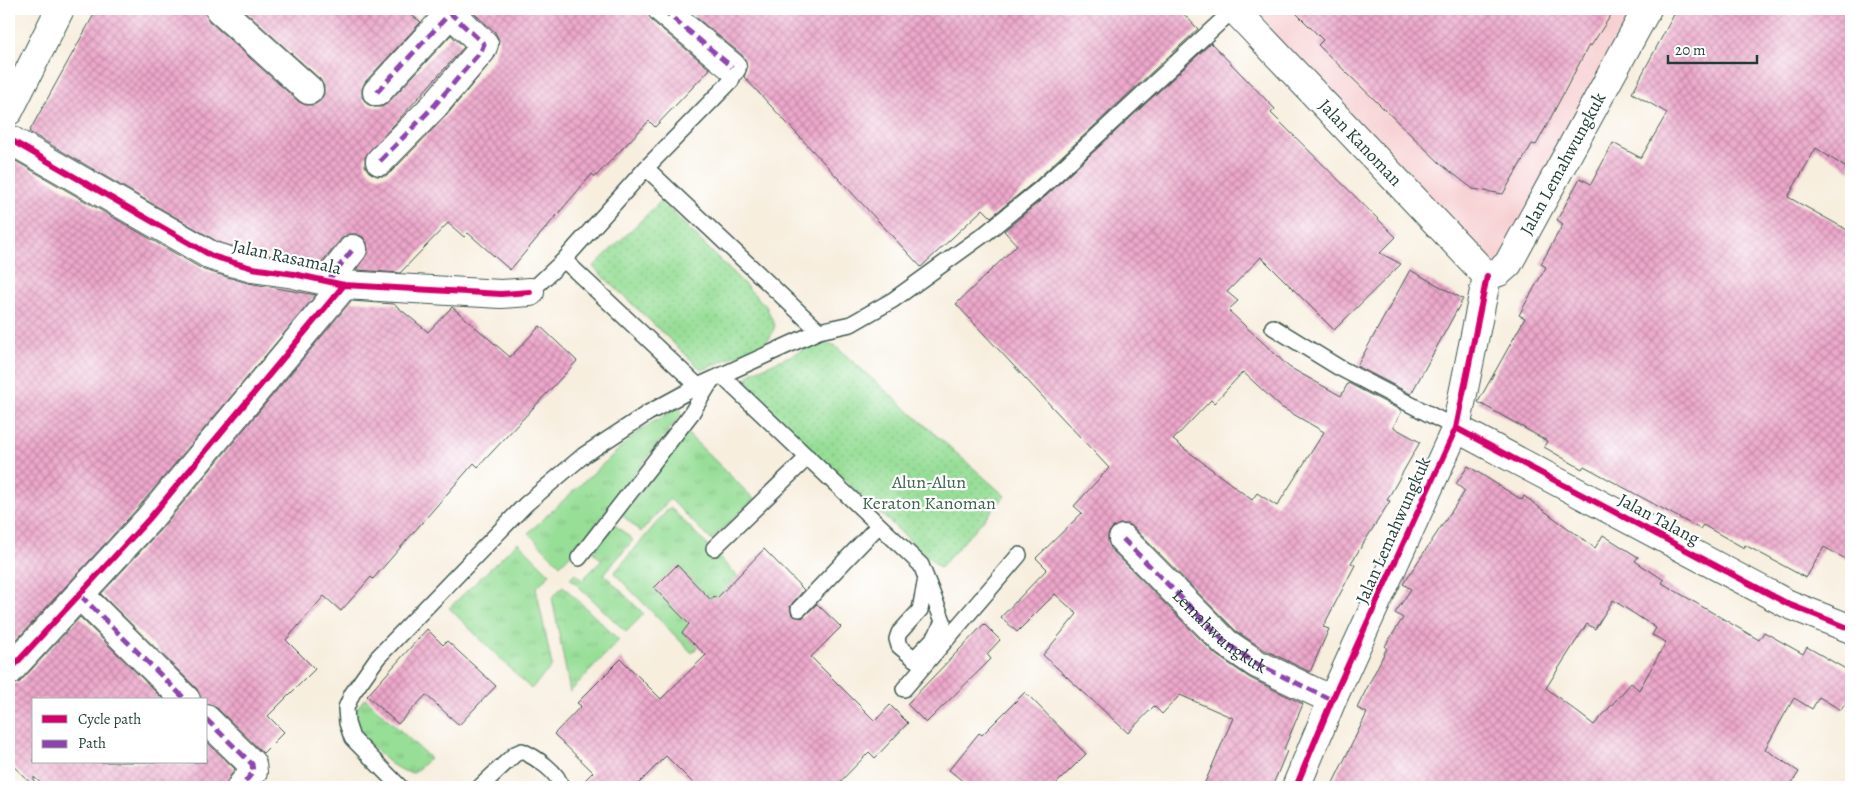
<svg xmlns="http://www.w3.org/2000/svg" width="1860" height="796" font-family="Alegreya,serif">
<style>
.built{fill:#f7cfd1}
.grass{fill:url(#grass-tufts);stroke:#5b8e66}
.park{fill:url(#park-dots);stroke:#5b8e66}
.building{fill:url(#building-cross-hatch);fill-rule:evenodd}
.lines{fill:none;stroke-linecap:round;stroke-linejoin:round}
.service-casing{stroke:#3f584e;stroke-width:18}
.minor-casing{stroke:#3f584e;stroke-width:30}
.tertiary-casing{stroke:#3f584e;stroke-width:30}
.service{stroke:#fff;stroke-width:15}
.minor{stroke:#fff;stroke-width:28}
.tertiary{stroke:#fff;stroke-width:28}
.quiet{stroke:#8e44ad;stroke-width:5;stroke-dasharray:10 5;stroke-linecap:butt}
.cycleway-casing{stroke:#fff;stroke-width:9}
.cycleway{stroke:#d6006c;stroke-width:6}
.labels{text-anchor:middle;dominant-baseline:central;stroke-width:4.5;stroke-linejoin:round;paint-order:stroke}
.street-label{font-size:18px;fill:#1f3d34;stroke:#fff}
.park-label{font-size:18px;fill:#3d654d;stroke:#fff}
</style>
<defs>
<pattern id="grass-tufts" width="24" height="20" patternUnits="userSpaceOnUse" patternTransform="scale(1.25)"><rect width="24" height="20" fill="#97de97"/><path d="M3 7l-1-3M5 7V3M7 7l1-3M15 17l-1-3M17 17v-4M19 17l1-3" fill="none" stroke="#82bf83"/></pattern>
<pattern id="park-dots" width="8" height="8" patternUnits="userSpaceOnUse" patternTransform="scale(1.25)"><rect width="8" height="8" fill="#97de97"/><path d="M2 2h.1M6 6h.1" fill="none" stroke="#82bf83" stroke-width="1.8" stroke-linecap="round"/></pattern>
<pattern id="building-cross-hatch" width="8" height="8" patternUnits="userSpaceOnUse" patternTransform="scale(1.25)"><rect width="8" height="8" fill="#eea7cb"/><path d="M0 0l8 8M0 8l8-8" fill="none" stroke="#c089a6"/></pattern>
</defs>
<rect width="100%" height="100%" fill="#fff"/>
<filter id="ink" filterUnits="userSpaceOnUse"><feTurbulence type="fractalNoise" baseFrequency=".02" numOctaves="2"/><feDisplacementMap in="SourceGraphic" scale="10" xChannelSelector="R" yChannelSelector="G"/><feConvolveMatrix kernelMatrix="1 2 1 2 8 2 1 2 1" color-interpolation-filters="sRGB"/></filter>
<filter id="wash" filterUnits="userSpaceOnUse"><feTurbulence type="fractalNoise" baseFrequency=".0096" numOctaves="4" result="noise"/><feDisplacementMap in="SourceGraphic" scale="20" xChannelSelector="R" yChannelSelector="G"/><feGaussianBlur stdDeviation="1.12" result="paint"/><feColorMatrix in="noise" values="0 0 0 0 0 0 0 0 0 0 0 0 0 0 0 0 0 1.4 0 .05"/><feComposite in="paint" operator="in"/></filter>
<g filter="url(#wash)">
<rect width="100%" height="100%" fill="#f7eede"/>
<path class="built" d="M 1239,9 L 1644,9 L 1497,269 Z"/>
<path class="grass" d="M 679,407 L 682,413 L 578,547 L 560,565 L 528,533 L 640,430 Z
M 686,432 L 754,499 L 711,540 L 670,499 L 641,532 L 622,515 Z
M 670,507 L 750,589 L 692,653 L 614,573 Z
M 614,524 L 633,540 L 604,574 L 644,614 L 626,632 L 570,578 L 575,573 L 582,580 L 602,560 L 593,552 Z
M 518,542 L 550,574 L 536,588 L 552,666 L 531,689 L 449,608 Z
M 563,586 L 619,640 L 570,692 L 552,597 Z
M 365,698 L 430,758 L 414,773 C 389,772 369,741 353,723 L 352,715 Z"/>
<path class="park" d="M 661,201 L 766,306 L 775,326 L 770,338 L 764,344 L 702,370 L 593,267 Z
M 826,343 L 834,345 L 1005,496 L 940,568 L 746,390 L 748,376 L 753,372 L 817,344 Z"/>
<g id="blocks">
<path class="building" d="M 97,9 L 204,9 L 209,21 L 299,102 L 306,105 L 314,105 L 320,101 L 324,94 L 324,86 L 320,79 L 242,9 L 403,9 L 421,22 L 365,82 L 362,89 L 362,97 L 367,104 L 374,107 L 382,107 L 388,103 L 451,35 L 464,47 L 365,157 L 365,166 L 369,172 L 377,176 L 385,176 L 391,172 L 446,116 L 495,57 L 499,40 L 495,32 L 469,9 L 647,9 L 652,21 L 710,69 L 655,127 L 649,121 L 595,177 L 592,174 L 510,270 L 468,233 L 464,237 L 448,223 L 400,273 L 356,270 L 368,251 L 367,243 L 363,237 L 356,234 L 348,234 L 341,239 L 321,264 L 255,253 L 218,242 L 29,132 Z
M 686,9 L 1179,9 L 1198,29 L 1034,182 L 991,217 L 983,209 L 921,267 L 744,77 L 747,69 L 746,61 L 742,55 Z
M 1292,9 L 1615,9 L 1591,46 L 1589,45 L 1541,136 L 1536,145 L 1532,144 L 1503,194 L 1473,189 L 1442,165 L 1318,45 L 1323,40 Z
M 1677,9 L 1851,9 L 1851,171 L 1816,148 L 1788,197 L 1851,232 L 1851,562 L 1824,547 L 1806,578 L 1745,545 L 1744,548 L 1703,525 L 1700,529 L 1584,466 L 1582,469 L 1544,447 L 1547,441 L 1478,402 L 1525,318 L 1519,315 L 1546,267 L 1541,264 L 1563,224 L 1557,220 L 1580,178 L 1591,184 L 1613,143 L 1641,158 L 1667,113 L 1632,93 Z
M 1211,43 L 1275,109 L 1271,113 L 1396,237 L 1380,253 L 1401,264 L 1334,330 L 1261,257 L 1227,292 L 1238,301 L 1228,310 L 1289,367 L 1341,396 L 1348,383 L 1402,411 L 1393,427 L 1420,442 L 1387,500 L 1390,501 L 1351,563 L 1355,565 L 1323,627 L 1329,629 L 1310,672 L 1265,650 L 1236,631 L 1134,528 L 1128,524 L 1120,524 L 1112,528 L 1108,534 L 1108,542 L 1112,550 L 1215,654 L 1250,678 L 1303,704 L 1284,749 L 1287,751 L 1272,787 L 1203,787 L 1233,718 L 1180,695 L 1162,714 L 1154,706 L 1128,733 L 1043,655 L 1077,614 L 1055,594 L 1017,632 L 1001,617 L 1047,569 L 1036,558 L 1082,513 L 1074,506 L 1109,468 L 956,304 L 1017,245 L 1004,231 L 1046,196 ZM 1243,372 L 1281,407 L 1324,432 L 1277,506 L 1257,493 L 1252,500 L 1173,440 L 1211,400 L 1214,403 Z
M 14,160 L 204,270 L 248,283 L 316,295 L 137,509 L 9,648 L 9,170 Z
M 1410,270 L 1463,299 L 1411,394 L 1357,366 Z
M 351,301 L 394,304 L 428,332 L 452,307 L 510,357 L 540,326 L 577,361 L 478,467 L 474,463 L 373,579 L 371,577 L 341,611 L 324,596 L 286,640 L 315,669 L 268,716 L 284,732 L 263,753 L 217,708 L 206,704 L 206,700 L 201,700 L 197,689 L 101,594 L 161,529 Z
M 1468,466 L 1522,500 L 1524,496 L 1595,548 L 1603,535 L 1638,557 L 1635,561 L 1664,580 L 1662,583 L 1759,640 L 1764,632 L 1803,654 L 1807,647 L 1851,672 L 1851,695 L 1841,710 L 1819,697 L 1812,709 L 1794,698 L 1765,749 L 1799,772 L 1789,787 L 1331,787 L 1367,713 L 1357,708 L 1387,648 L 1385,646 L 1403,618 L 1395,613 L 1411,589 L 1403,584 L 1465,491 L 1456,484 ZM 1613,600 L 1656,628 L 1652,635 L 1666,642 L 1639,690 L 1631,683 L 1594,725 L 1546,688 L 1587,624 L 1595,629 Z
M 764,549 L 804,590 L 790,606 L 792,615 L 802,618 L 817,604 L 841,627 L 811,657 L 875,721 L 890,705 L 908,723 L 875,758 L 869,752 L 835,787 L 697,787 L 666,756 L 635,787 L 578,787 L 593,772 L 554,734 L 581,706 L 577,703 L 621,659 L 661,699 L 706,655 L 682,633 L 689,624 L 654,588 L 677,565 L 711,600 L 714,596 L 717,598 Z
M 80,617 L 164,700 L 34,700 L 34,762 L 206,762 L 206,741 L 235,769 L 229,778 L 226,787 L 45,787 L 34,777 L 34,786 L 9,762 L 9,686 L 20,682 Z
M 984,624 L 1000,640 L 987,654 L 991,659 L 926,723 L 907,704 Z
M 427,629 L 443,645 L 447,641 L 496,686 L 459,725 L 426,695 L 398,724 L 367,696 Z
M 1025,692 L 1086,754 L 1053,787 L 970,787 L 949,770 L 979,733 L 982,735 Z"/>
</g>
</g>
<g filter="url(#ink)">
<use href="#blocks" fill-opacity="0" stroke="#3f584e" stroke-width="1"/>
<g class="lines">
<defs>
<path id="service" d="M 646,168 L 819,331
M 564,260 L 698,386
M 530,292 L 564,260 L 646,168 L 731,81 L 734,74 L 732,67
M 1273,327 L 1338,367 L 1456,428
M 722,376 L 921,565 L 943,621 L 936,636 L 914,659
M 714,548 L 808,457
M 579,558 L 691,414 L 711,381
M 799,609 L 879,525
M 922,665 L 899,646 L 897,639 L 899,633 L 920,610 L 926,578
M 904,689 L 1019,555
M 400,787 L 352,738 L 347,723 L 346,708 L 352,694 L 378,657 L 526,504 L 584,455 L 648,413 L 698,386 L 819,331 L 851,324 L 893,300 L 986,233 L 1040,189 L 1234,9
M 480,787 L 515,754 L 522,751 C 535,757 559,772 561,787"/>
<g id="minor">
<path d="M 219,9 L 309,90"/>
<path d="M 662,9 L 732,67"/>
<path d="M 377,92 L 454,9"/>
<path d="M 9,111 L 60,9"/>
<path d="M 9,139 L 212,256 L 252,268 L 294,274 L 344,285 L 501,294 L 530,292"/>
<path d="M 380,161 L 434,106 L 481,51 L 484,44 L 450,13"/>
<path d="M 327,282 L 353,249"/>
<path id="s1" d="M 1123,539 L 1226,643 L 1257,664 L 1332,700"/>
<path d="M 80,595 L 186,700"/>
<path d="M 9,671 L 149,519 L 344,285"/>
<path d="M 206,719 L 252,764 L 253,772 L 241,787"/>
</g>
<g id="tertiary">
<path id="s2" d="M 1234,9 L 1487,276"/>
<path id="s3" d="M 1487,276 L 1499,272 L 1508,264 L 1647,9"/>
<path d="M 1456,428 L 1788,604 L 1851,629"/>
<path d="M 1296,787 L 1332,700 L 1456,428 L 1487,276"/>
</g>
</defs>
<use href="#service" class="service-casing"/>
<use href="#minor" class="minor-casing"/>
<use href="#tertiary" class="tertiary-casing"/>
<use href="#service" class="service"/>
<use href="#minor" class="minor"/>
<use href="#tertiary" class="tertiary"/>
<path class="quiet" d="M 662,9 L 732,67
M 377,92 L 453,10
M 380,161 L 434,106 L 481,51 L 484,44 L 450,13
M 327,282 L 353,249
M 1123,539 L 1226,643 L 1257,664 L 1332,700
M 80,595 L 186,700
M 206,719 L 252,764 L 253,772 L 241,787"/>
<defs>
<path id="cycleway" d="M 9,139 L 212,256 L 252,268 L 294,274 L 344,285 L 501,294 L 530,292
M 1456,428 L 1788,604 L 1851,629
M 9,671 L 149,519 L 344,285
M 1296,787 L 1332,700 L 1456,428 L 1487,276"/>
</defs>
<use href="#cycleway" class="cycleway-casing"/>
<use href="#cycleway" class="cycleway"/>
</g>
</g>
<g class="labels">
<g class="street-label">
<text stroke="none"><textPath href="#s2" startOffset="184">Jalan Kanoman</textPath></text>
<text stroke="none"><textPath href="#s3" startOffset="139">Jalan Lemahwungkuk</textPath></text>
<text transform="translate(287 257) rotate(12)">Jalan Rasamala</text>
<text transform="translate(1659 519) rotate(28)">Jalan Talang</text>
<text transform="translate(1393 530) rotate(-66)">Jalan Lemahwungkuk</text>
<text stroke="none"><textPath href="#s1" startOffset="134">Lemahwungkuk</textPath></text>
</g>
<g class="park-label">
<text x="929" y="482">Alun-Alun<tspan x="929" dy="21">Keraton Kanoman</tspan></text>
</g>
</g>
<rect width="1860" height="796" fill="none" stroke="#fff" stroke-width="30"/>
<rect x="32" y="698" width="175" height="65" fill="#ffffff" stroke="#a5b1ae"/>
<rect x="42" y="715" width="25" height="8" fill="#d6006c" stroke="#a5b1ae"/>
<text x="78" y="724" font-size="15" fill="#1f3d34">Cycle path</text>
<rect x="42" y="740" width="25" height="8" fill="#8e44ad" stroke="#a5b1ae"/>
<text x="78" y="748" font-size="15" fill="#1f3d34">Path</text>
<path d="M1668 55v8h89v-8" fill="none" stroke="#1f3d34" stroke-width="2.5"/>
<text x="1675" y="55" font-size="15" fill="#1f3d34" stroke="#ffffff" stroke-width="4" paint-order="stroke">20 m</text>
</svg>
